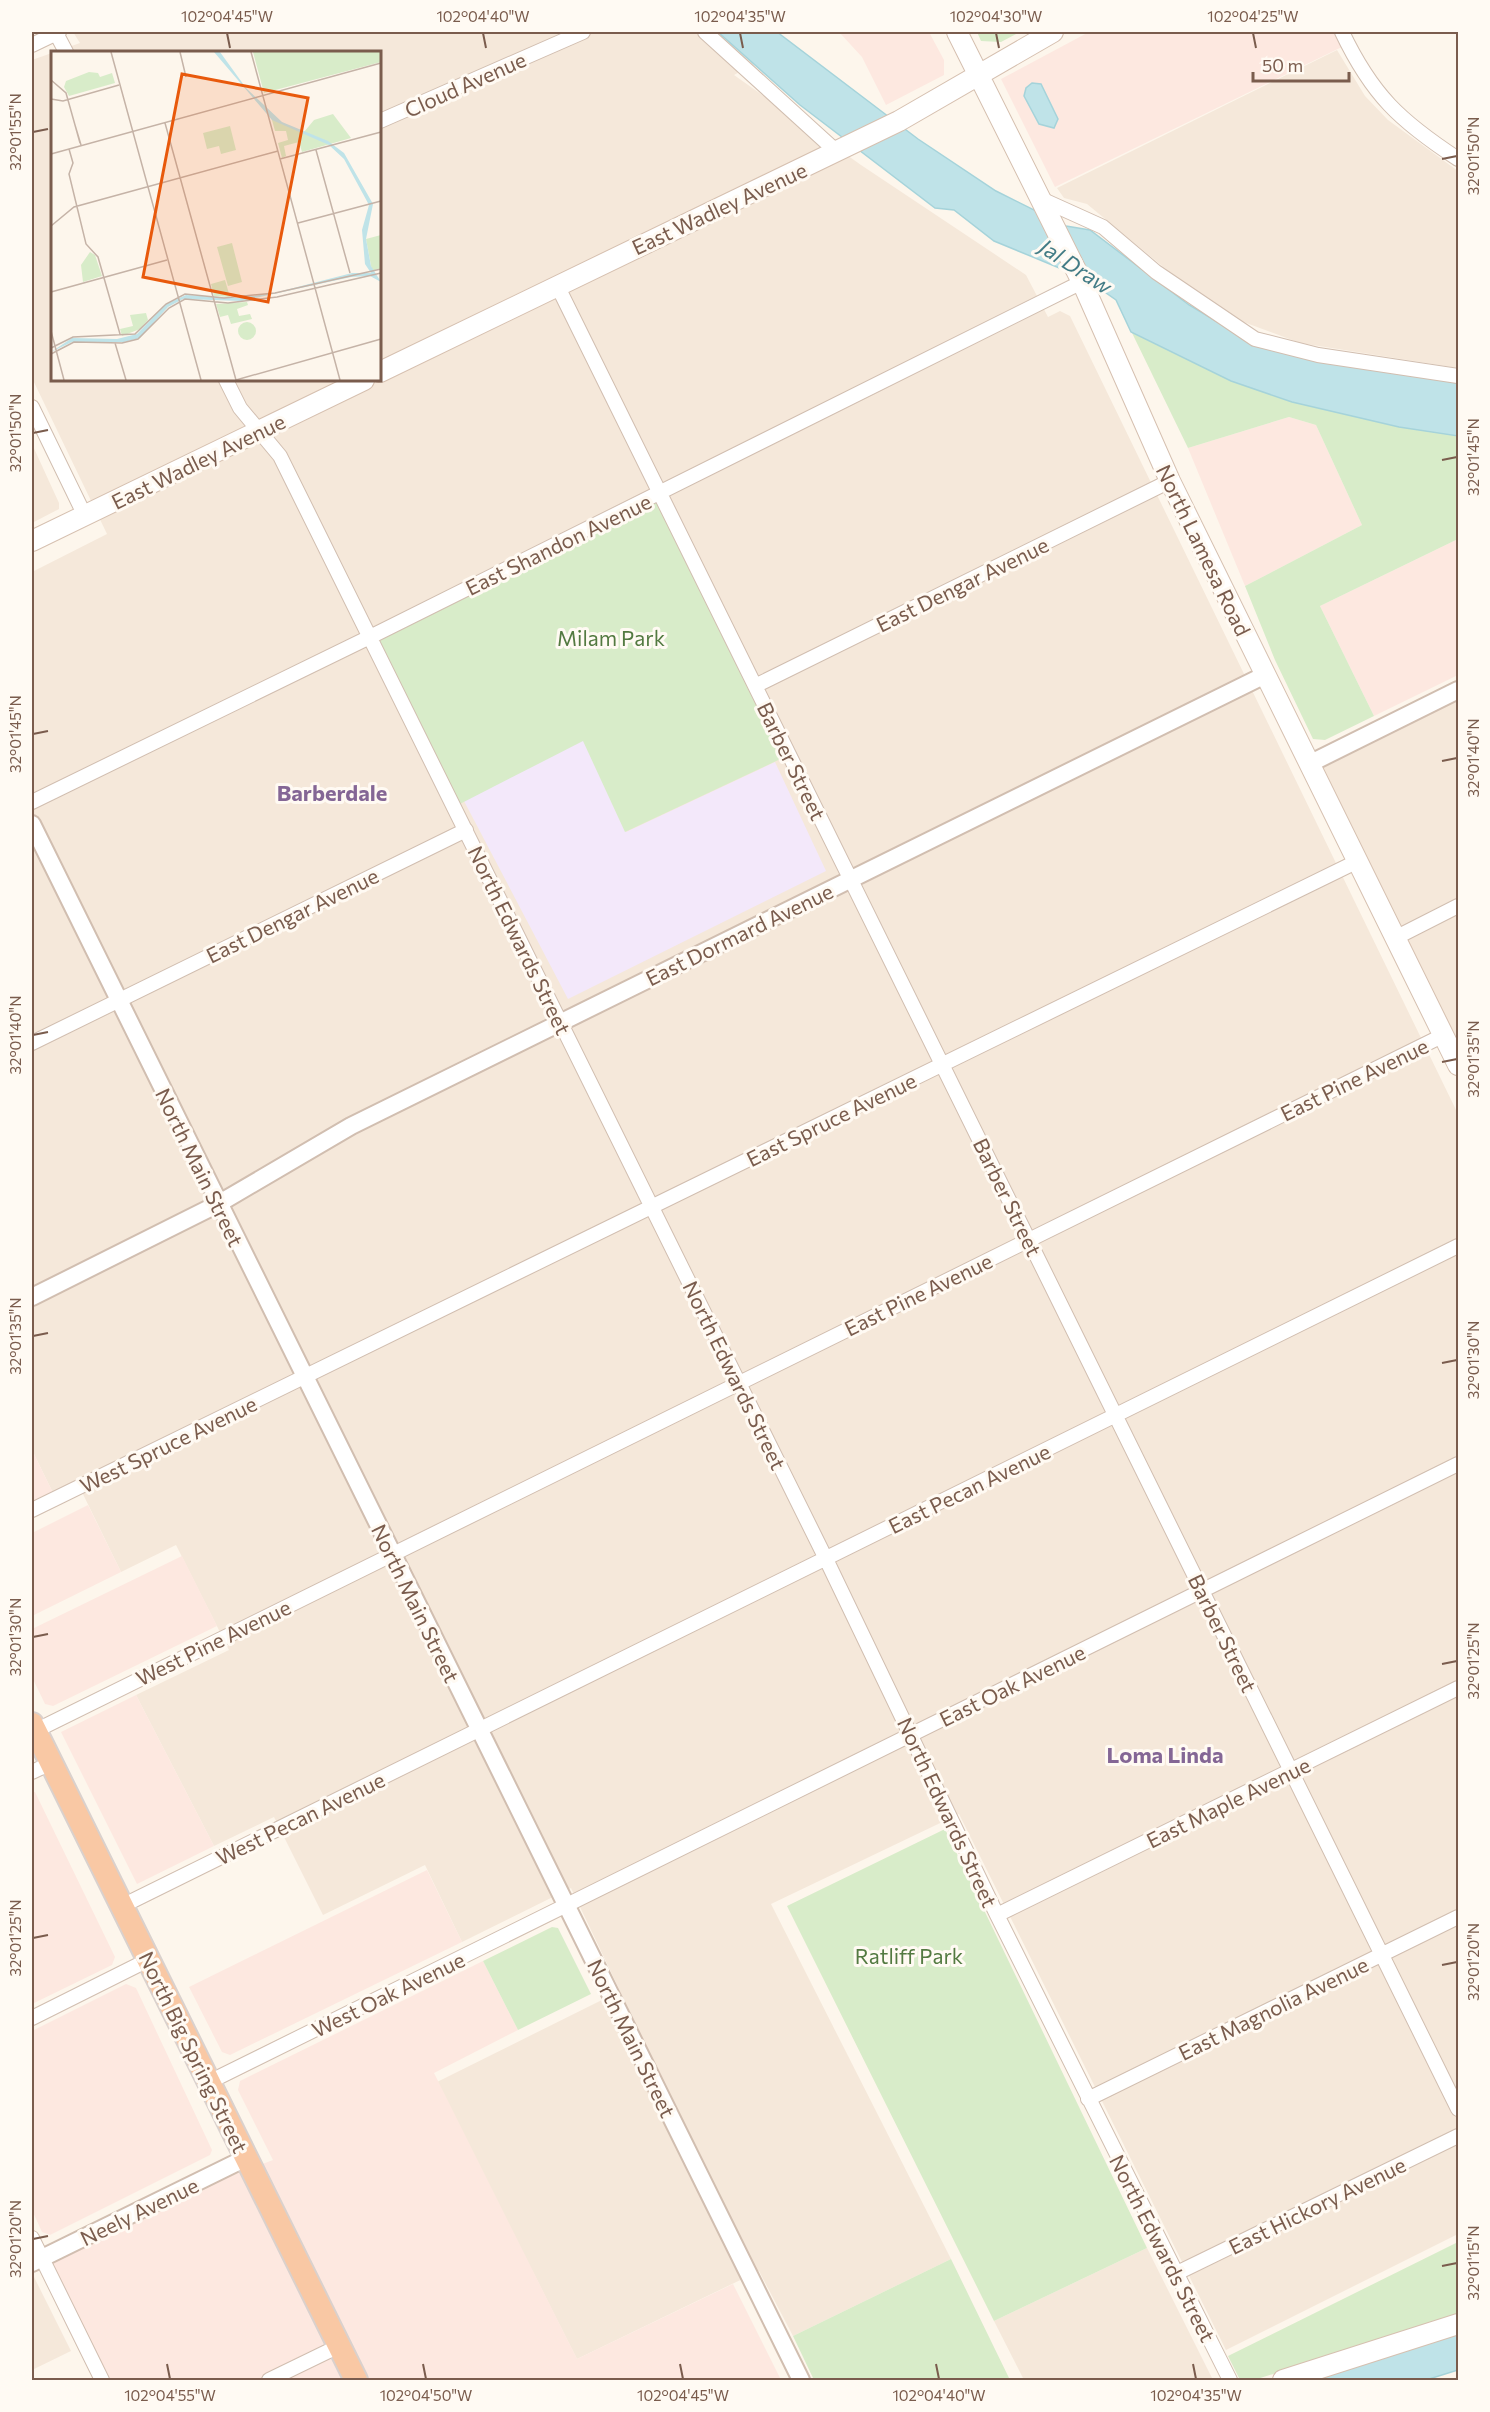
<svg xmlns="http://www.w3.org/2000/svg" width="1490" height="2412" font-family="Commissioner,sans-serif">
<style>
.residential{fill:#f5e8da;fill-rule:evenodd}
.commercial{fill:#fde8e0}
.education{fill:#f3e8fa}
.green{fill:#d8ecc9}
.water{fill:#bfe3e8;stroke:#a5d3da;stroke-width:1.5}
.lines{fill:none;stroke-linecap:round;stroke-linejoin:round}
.minor-casing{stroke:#d1beb0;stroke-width:16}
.tertiary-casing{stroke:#d1beb0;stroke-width:20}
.secondary-casing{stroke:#d6c0b0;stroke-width:22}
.trunk-casing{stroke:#dad1cd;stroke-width:26}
.minor{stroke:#fff;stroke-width:14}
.tertiary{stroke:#fff;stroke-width:16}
.secondary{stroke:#fff;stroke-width:20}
.trunk{stroke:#f9c8a4;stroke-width:22}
.ticks{fill:none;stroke:#7a5c4d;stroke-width:2}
.labels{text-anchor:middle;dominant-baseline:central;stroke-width:6;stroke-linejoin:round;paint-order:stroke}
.street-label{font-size:21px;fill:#7a5c4d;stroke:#fffaf3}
.park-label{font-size:21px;fill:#537a41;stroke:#fffaf3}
.water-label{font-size:22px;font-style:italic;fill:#437c86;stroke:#fffaf3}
.neighbourhood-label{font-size:22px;font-weight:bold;fill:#846695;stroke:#fffaf3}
.inset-road{fill:none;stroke:#c5b3a7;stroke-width:1.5}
.view{fill:#e8590c;fill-opacity:0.15;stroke:#e8590c;stroke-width:3}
.inset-edge{fill:none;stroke:#7a5c4d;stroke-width:3}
.neatline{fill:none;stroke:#7a5c4d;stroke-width:2}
.ticks-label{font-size:15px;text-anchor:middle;fill:#7a5c4d}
</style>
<rect width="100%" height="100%" fill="#fdf6ec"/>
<path class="residential" d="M 73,32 L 730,32 L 764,58 L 734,75 L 861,165 L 1026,275 L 1048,317 L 1060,311 L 1070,316 L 1458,1114 L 1458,2234 L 1226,2350 L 959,1814 L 771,1904 L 951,2259 L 793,2336 L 759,2271 L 577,2359 L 437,2082 L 620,1991 L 571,1888 L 462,1942 L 425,1865 L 323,1915 L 274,1817 L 214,1846 L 136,1695 L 229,1650 L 176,1545 L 121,1572 L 81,1490 L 57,1501 L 32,1450 L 32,572 L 107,534 L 32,378 L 32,60 L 80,43 ZM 52,52 L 380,52 L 380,380 L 52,380 Z
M 1337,50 L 1365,96 L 1388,120 L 1458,171 L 1458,368 L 1300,343 L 1238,320 L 1184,284 L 1087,204 L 1064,198 L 1057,188 Z
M 32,444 L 59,503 L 59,509 L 32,523 Z
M 1458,691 L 1458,1068 L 1309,765 Z
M 1147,2248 L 1213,2380 L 1024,2380 L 994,2321 Z
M 32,2273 L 71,2351 L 32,2370 Z"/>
<path class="commercial" d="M 839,32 L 929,32 L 944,60 L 944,75 L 886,105 L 862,57 Z
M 1089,32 L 1340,32 L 1348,44 L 1055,187 L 1001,79 Z
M 1289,417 L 1316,425 L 1362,525 L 1245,586 L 1188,448 Z
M 1458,539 L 1458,675 L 1374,716 L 1320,606 Z
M 32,1450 L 57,1501 L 32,1513 Z
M 88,1505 L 121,1572 L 32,1616 L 32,1533 Z
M 182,1556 L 217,1626 L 53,1706 L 45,1704 L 32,1677 L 32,1629 Z
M 136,1695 L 214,1846 L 137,1884 L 61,1732 Z
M 32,1792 L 35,1792 L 115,1957 L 112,1965 L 32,2004 Z
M 427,1870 L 462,1942 L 230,2055 L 222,2052 L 189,1987 Z
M 483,1961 L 518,2030 L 434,2073 L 577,2359 L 733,2284 L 781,2380 L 102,2380 L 41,2258 L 136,2212 L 273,2160 L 238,2090 L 240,2081 Z
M 126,1984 L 136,1988 L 212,2150 L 210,2155 L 50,2235 L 42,2232 L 32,2210 L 32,2031 Z"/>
<path class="education" d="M 583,740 L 626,832 L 775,762 L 826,871 L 568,999 L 464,801 Z"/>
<path class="green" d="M 977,32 L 1020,32 L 1001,42 L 981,41 Z
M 1127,258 L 1189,305 L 1244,338 L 1349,365 L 1458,383 L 1458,539 L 1320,606 L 1374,716 L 1325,740 L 1313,739 L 1275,660 L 1245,586 L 1362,525 L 1316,425 L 1289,417 L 1188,448 L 1116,300 Z
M 659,493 L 789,755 L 625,832 L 583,741 L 454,807 L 370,637 Z
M 945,1829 L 1147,2248 L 994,2321 L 787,1906 Z
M 552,1927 L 558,1928 L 591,1994 L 518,2030 L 483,1961 Z
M 1458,2242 L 1458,2315 L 1254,2380 L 1240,2380 L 1228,2356 Z
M 951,2259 L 1010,2380 L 814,2380 L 793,2336 Z"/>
<path class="water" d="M 718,32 L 777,32 L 918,139 L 996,191 L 1066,226 L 1090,230 L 1189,305 L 1244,338 L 1349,365 L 1458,383 L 1458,436 L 1399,427 L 1292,402 L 1231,381 L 1131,332 L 1116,300 L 1086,279 L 994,241 L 954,210 L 935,208 L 800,105 Z
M 1032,83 L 1041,84 L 1058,119 L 1054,128 L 1039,124 L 1024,96 L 1026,88 Z
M 1458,2333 L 1458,2370 L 1426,2380 L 1312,2380 Z"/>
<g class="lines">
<defs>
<path id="minor" d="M 705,32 L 837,152
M 1342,32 C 1372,95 1400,121 1458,159
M 56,33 L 66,52
M 32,45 L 59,32
M 380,121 L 583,32
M 1041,199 L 1103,227 L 1156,272 L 1255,339 L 1318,355 L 1458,376
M 557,285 L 1458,2109
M 226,380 L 240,408 L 280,456 L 826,1559 L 997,1915 L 1230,2380
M 32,407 L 85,516
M 755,686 L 1170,481
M 32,802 L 378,633 L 1082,282
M 1397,937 L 1458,906
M 32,1043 L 466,830
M 32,1510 L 1358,861
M 35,1731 L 1444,1035
M 32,1772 L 51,1763
M 122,1906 L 1458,1246
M 997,1915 L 1458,1688
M 32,2018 L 148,1960
M 209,2082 L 1458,1464
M 1088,2099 L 1458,1917
M 32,2238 L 102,2380
M 1175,2274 L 1458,2136
M 269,2380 L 339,2346"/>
<path id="tertiary" d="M 55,32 L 56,33
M 1309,764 L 1458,690
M 32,824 L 801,2380
M 32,1297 L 218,1204 L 351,1126 L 1265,675
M 32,2263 L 246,2158"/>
<path id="secondary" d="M 957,32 L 1082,282 L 1170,481 L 1458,1065
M 380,372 L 899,121 L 1053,32
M 32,541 L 364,380
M 1283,2380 L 1458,2324"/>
<path id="trunk" d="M 32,1724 L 356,2380"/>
</defs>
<use href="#minor" class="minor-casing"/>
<use href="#tertiary" class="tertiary-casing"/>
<use href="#secondary" class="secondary-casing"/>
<use href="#trunk" class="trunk-casing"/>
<use href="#minor" class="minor"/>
<use href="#tertiary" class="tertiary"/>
<use href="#secondary" class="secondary"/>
<use href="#trunk" class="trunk"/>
</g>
<path class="ticks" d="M 227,33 L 230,48M 483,33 L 486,48M 740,33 L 743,48M 996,33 L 999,48M 1253,33 L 1256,48M 33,132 L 48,129M 1442,159 L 1457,156M 33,433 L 48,430M 1442,460 L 1457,457M 33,734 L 48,731M 1442,761 L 1457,758M 33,1035 L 48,1032M 1442,1062 L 1457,1059M 33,1336 L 48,1333M 1442,1363 L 1457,1360M 33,1637 L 48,1634M 1442,1664 L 1457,1661M 33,1938 L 48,1935M 1442,1965 L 1457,1962M 33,2239 L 48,2236M 1442,2266 L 1457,2263M 167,2364 L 170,2379M 423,2364 L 426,2379M 680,2364 L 683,2379M 936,2364 L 939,2379M 1193,2364 L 1196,2379"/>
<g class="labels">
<g class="street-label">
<text transform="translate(465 84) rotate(-24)">Cloud Avenue</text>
<text transform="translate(719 208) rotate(-25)">East Wadley Avenue</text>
<text transform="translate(198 461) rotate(-26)">East Wadley Avenue</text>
<text transform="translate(558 544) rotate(-26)">East Shandon Avenue</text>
<text transform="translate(1204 550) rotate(64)">North Lamesa Road</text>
<text transform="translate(962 584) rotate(-26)">East Dengar Avenue</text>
<text transform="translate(792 761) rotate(64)">Barber Street</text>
<text transform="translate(292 915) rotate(-26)">East Dengar Avenue</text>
<text transform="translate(739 934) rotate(-26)">East Dormard Avenue</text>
<text transform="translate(520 940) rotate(64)">North Edwards Street</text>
<text transform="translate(1354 1079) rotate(-26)">East Pine Avenue</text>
<text transform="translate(831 1119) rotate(-26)">East Spruce Avenue</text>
<text transform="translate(200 1167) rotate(64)">North Main Street</text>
<text transform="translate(1008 1197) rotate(64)">Barber Street</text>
<text transform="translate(918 1294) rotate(-26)">East Pine Avenue</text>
<text transform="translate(735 1375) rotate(64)">North Edwards Street</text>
<text transform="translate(168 1444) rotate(-26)">West Spruce Avenue</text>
<text transform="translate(969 1488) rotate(-26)">East Pecan Avenue</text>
<text transform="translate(416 1603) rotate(64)">North Main Street</text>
<text transform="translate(1223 1633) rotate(64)">Barber Street</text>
<text transform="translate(213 1642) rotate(-26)">West Pine Avenue</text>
<text transform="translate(1012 1685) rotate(-26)">East Oak Avenue</text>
<text transform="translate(1228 1802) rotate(-26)">East Maple Avenue</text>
<text transform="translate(948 1812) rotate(65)">North Edwards Street</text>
<text transform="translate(300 1818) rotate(-26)">West Pecan Avenue</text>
<text transform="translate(388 1994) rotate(-26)">West Oak Avenue</text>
<text transform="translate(1273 2008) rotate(-26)">East Magnolia Avenue</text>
<text transform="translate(632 2038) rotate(64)">North Main Street</text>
<text transform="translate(194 2052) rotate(64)">North Big Spring Street</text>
<text transform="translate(1317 2205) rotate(-26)">East Hickory Avenue</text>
<text transform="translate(139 2211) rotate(-26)">Neely Avenue</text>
<text transform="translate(1163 2248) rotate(63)">North Edwards Street</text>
</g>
<g class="park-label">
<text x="611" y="637">Milam Park</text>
<text x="909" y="1955">Ratliff Park</text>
</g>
<g class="water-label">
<text transform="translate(1076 266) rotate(33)">Jal Draw</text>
</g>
<g class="neighbourhood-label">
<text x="332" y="792">Barberdale</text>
<text x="1165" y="1754">Loma Linda</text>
</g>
</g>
<g transform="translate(51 51)">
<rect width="330" height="330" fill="#fdf6ec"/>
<path d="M 202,1 L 330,1 L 330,11 L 213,42 ZM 38,21 L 47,22 L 49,26 L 61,22 L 64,32 L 18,45 L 13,36 L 15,30 ZM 219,62 L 233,73 L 253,81 L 263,69 L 282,63 L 300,87 L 251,101 L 248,91 L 233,95 L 235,105 L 231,107 L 227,92 L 237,89 L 235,80 L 224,80 ZM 179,75 L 185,99 L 170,103 L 168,95 L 156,98 L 152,82 ZM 330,184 L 330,217 L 321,220 L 315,188 ZM 181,192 L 191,231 L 177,235 L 166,196 ZM 39,201 L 44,204 L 51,225 L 32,231 L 30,214 ZM 174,229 L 179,246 L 163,245 L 160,233 ZM 196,251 L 197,254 L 186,258 L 188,265 L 199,263 L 201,268 L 180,273 L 177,264 L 169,266 L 165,253 ZM 95,262 L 97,269 L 89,278 L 71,285 L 69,278 L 82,275 L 79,264 ZM187 280a9 9 0 1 1 18 0a9 9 0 1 1-18 0Z" fill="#d8ecc9"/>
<path d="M 163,1 L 169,1 L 195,37 L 231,71 L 277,90 L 293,102 L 322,153 L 315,188 L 320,215 L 330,231 L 319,225 L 300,226 L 191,250 L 132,248 L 117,256 L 89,287 L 73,291 L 21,291 L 0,301 L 21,287 L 66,288 L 86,283 L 115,253 L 135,244 L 186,247 L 223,242 L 301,222 L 320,222 L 314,213 L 311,179 L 318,154 L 293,108 L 278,94 L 221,69 Z" fill="#bfe3e8"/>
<path class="inset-road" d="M 60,1 L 150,329M 129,1 L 135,26M 200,1 L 289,329M 0,29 L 15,42 L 24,74M 0,48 L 12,50 L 68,34M 114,72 L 185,329M 29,92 L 24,74 L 30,94M 18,98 L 22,112 L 18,123 L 35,193 L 47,206 L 69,283M 265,99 L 299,222M 0,103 L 330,12M 229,108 L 330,81M 247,172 L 330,150M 0,175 L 23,156 L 227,100M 0,241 L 116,209M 0,280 L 13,329M 64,292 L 75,329M 0,297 L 22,286 L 84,283 L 115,253 L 134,243 L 173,247 L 224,242 L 330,218M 0,303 L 23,291 L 71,292 L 87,288 L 118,257 L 134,248 L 177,252 L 226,246 L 330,222M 185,329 L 330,288"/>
<path class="view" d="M 131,23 L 257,47 L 217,251 L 92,226 Z"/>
<rect width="330" height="330" class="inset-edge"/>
</g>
<rect width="1490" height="2412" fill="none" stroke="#fffaf3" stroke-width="66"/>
<path d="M1253 72v9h96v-9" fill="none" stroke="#7a5c4d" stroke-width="3"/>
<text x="1262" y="72" font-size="18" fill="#7a5c4d" stroke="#fffaf3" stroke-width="4.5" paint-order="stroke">50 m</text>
<rect x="33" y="33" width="1424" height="2346" class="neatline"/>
<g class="ticks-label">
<text x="227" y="22">102°04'45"W</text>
<text x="483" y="22">102°04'40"W</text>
<text x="740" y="22">102°04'35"W</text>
<text x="996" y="22">102°04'30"W</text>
<text x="1253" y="22">102°04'25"W</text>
<text transform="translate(16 132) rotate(-90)" y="5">32°01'55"N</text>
<text transform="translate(1474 156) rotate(-90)" y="5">32°01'50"N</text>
<text transform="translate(16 433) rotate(-90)" y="5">32°01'50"N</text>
<text transform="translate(1474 457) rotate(-90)" y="5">32°01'45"N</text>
<text transform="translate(16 734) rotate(-90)" y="5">32°01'45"N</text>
<text transform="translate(1474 758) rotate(-90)" y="5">32°01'40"N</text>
<text transform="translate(16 1035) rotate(-90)" y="5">32°01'40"N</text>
<text transform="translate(1474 1059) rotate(-90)" y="5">32°01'35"N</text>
<text transform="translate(16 1336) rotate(-90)" y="5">32°01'35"N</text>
<text transform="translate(1474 1360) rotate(-90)" y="5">32°01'30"N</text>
<text transform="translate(16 1637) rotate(-90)" y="5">32°01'30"N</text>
<text transform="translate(1474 1661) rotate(-90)" y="5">32°01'25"N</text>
<text transform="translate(16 1938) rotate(-90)" y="5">32°01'25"N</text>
<text transform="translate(1474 1962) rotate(-90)" y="5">32°01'20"N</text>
<text transform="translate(16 2239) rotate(-90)" y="5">32°01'20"N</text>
<text transform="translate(1474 2263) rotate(-90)" y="5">32°01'15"N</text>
<text x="170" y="2401">102°04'55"W</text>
<text x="426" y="2401">102°04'50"W</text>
<text x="683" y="2401">102°04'45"W</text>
<text x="939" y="2401">102°04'40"W</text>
<text x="1196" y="2401">102°04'35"W</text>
</g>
</svg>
